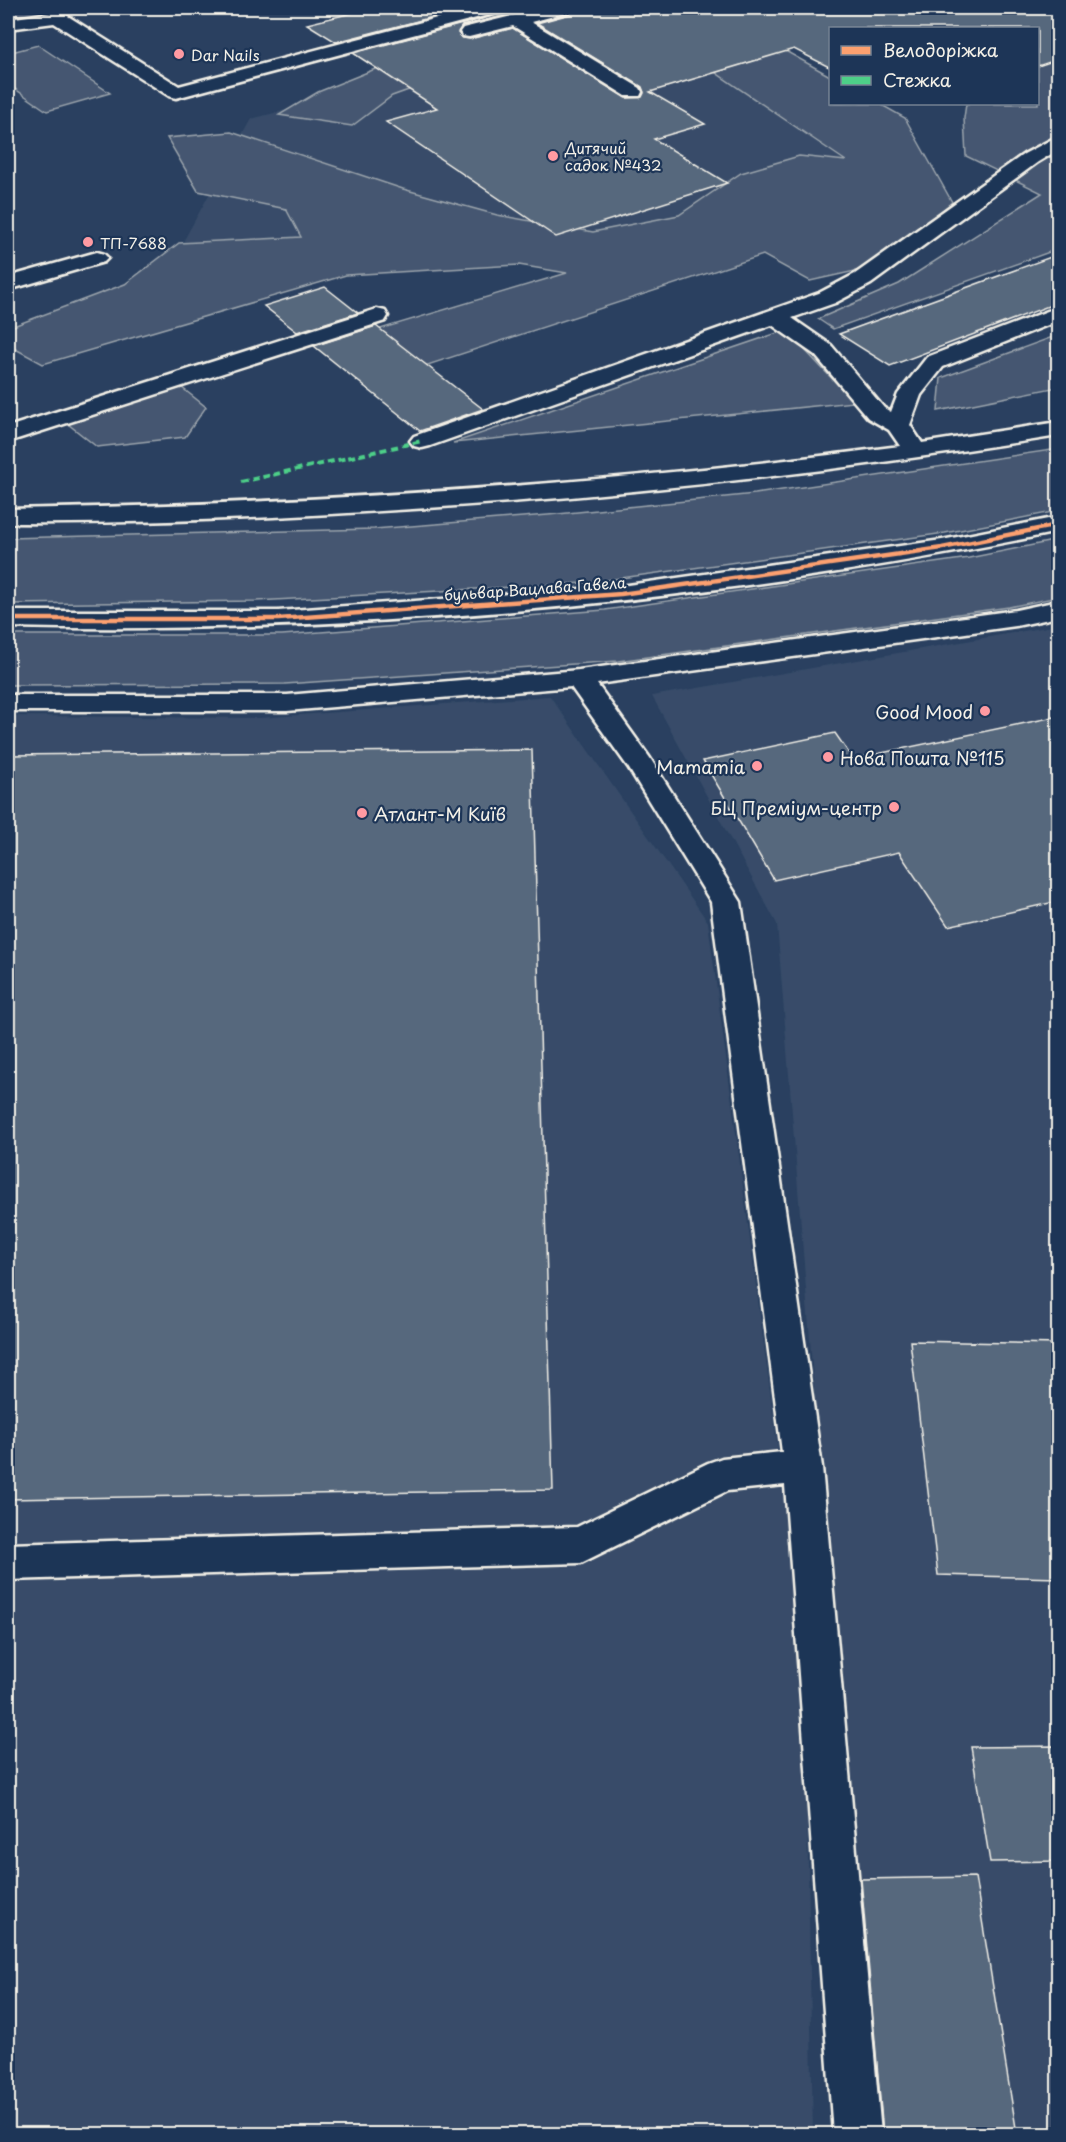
<svg xmlns="http://www.w3.org/2000/svg" width="1066" height="2142" font-family="'Playpen Sans',sans-serif">
<style>
.built{fill:#374c69}
.green{fill:#445771;stroke:#9ca4ac;stroke-width:1.5}
.building{fill:#56677d;stroke:#f4f1e8;stroke-width:1.5}
.lines{fill:none;stroke-linecap:round;stroke-linejoin:round}
.minor-casing{stroke:#f4f1e8;stroke-width:5}
.minor{fill:#1d3557;fill-rule:evenodd}
.quiet{stroke:#4dcf88;stroke-width:4;stroke-dasharray:7 4;stroke-linecap:butt}
.cycleway-casing{stroke:#1d3557;stroke-width:8}
.cycleway{stroke:#fca06f;stroke-width:4.5}
.poi-dot{fill:#ff9aa2;stroke:#1d3557;stroke-width:2}
.labels{text-anchor:middle;dominant-baseline:central;stroke-width:4.5;stroke-linejoin:round;paint-order:stroke}
.far-poi-label{font-size:15px;fill:#f4f1e8;stroke:#1d3557;text-anchor:start}
.far-street-label{font-size:15px;fill:#f4f1e8;stroke:#1d3557}
.poi-label{font-size:18px;fill:#f4f1e8;stroke:#1d3557;text-anchor:end}
</style>
<rect width="100%" height="100%" fill="#2a4060"/>
<filter id="ink" filterUnits="userSpaceOnUse"><feTurbulence type="fractalNoise" baseFrequency=".0167" numOctaves="2"/><feDisplacementMap in="SourceGraphic" scale="12" xChannelSelector="R" yChannelSelector="G"/><feConvolveMatrix kernelMatrix="1 2 1 2 8 2 1 2 1" color-interpolation-filters="sRGB"/></filter>
<g filter="url(#ink)">
<path class="built" d="M 637,19 L 940,193 L 757,251 L 169,267 L 251,119 Z
M 1058,625 L 1058,2134 L 873,2134 L 777,924 L 652,696 Z
M 550,696 L 708,922 L 783,1489 L 806,1757 L 813,2134 L 8,2134 L 8,716 L 260,718 Z"/>
<path class="green" d="M 8,8 L 89,8 L 8,22 Z
M 577,8 L 647,13 L 709,8 L 830,76 L 830,104 L 880,104 L 905,118 L 952,202 L 873,267 L 810,281 L 763,255 L 391,377 L 350,338 L 567,273 L 519,265 L 346,275 L 43,364 L 8,345 L 8,328 L 125,284 L 179,243 L 301,237 L 286,209 L 198,191 L 167,138 L 231,132 L 403,189 L 497,215 L 593,232 L 679,215 L 741,173 L 799,156 L 846,161 L 710,69 L 617,46 L 579,59 L 453,74 L 392,96 L 352,126 L 279,115 L 318,92 L 410,55 Z
M 38,45 L 110,93 L 47,111 L 8,84 L 8,53 Z
M 1038,59 L 1058,62 L 1058,249 L 833,329 L 818,319 L 899,284 L 1042,193 L 966,156 L 964,118 L 966,104 L 1038,104 Z
M 786,330 L 854,402 L 453,443 Z
M 1058,335 L 1058,387 L 938,411 L 941,378 Z
M 181,387 L 206,407 L 185,437 L 97,447 L 68,424 Z
M 1058,449 L 1058,511 L 945,533 L 585,583 L 256,601 L 8,604 L 8,538 L 374,529 L 548,515 L 755,494 Z
M 1058,540 L 1058,597 L 1009,607 L 618,661 L 285,684 L 8,685 L 8,635 L 282,635 L 605,610 L 969,558 Z"/>
<path class="building" d="M 372,8 L 468,8 L 336,42 L 307,24 Z
M 504,8 L 537,8 L 462,26 L 458,33 L 463,38 L 470,39 L 513,28 L 626,98 L 642,97 L 644,93 L 642,87 L 537,23 L 570,14 L 574,8 L 1059,8 L 1059,59 L 1038,66 L 1038,28 L 831,28 L 831,68 L 794,49 L 650,92 L 705,124 L 654,139 L 727,183 L 556,237 L 386,122 L 437,108 L 353,53 L 500,14 Z
M 1059,254 L 1059,302 L 890,366 L 839,334 Z
M 325,287 L 358,313 L 297,332 L 264,306 Z
M 376,326 L 483,409 L 420,431 L 314,346 Z
M 1059,716 L 1059,901 L 948,926 L 899,852 L 774,880 L 703,761 L 835,733 L 853,759 Z
M 532,750 L 553,1490 L 8,1499 L 8,755 Z
M 910,1341 L 1059,1344 L 1059,1578 L 938,1575 Z
M 1059,1746 L 1059,1861 L 990,1862 L 971,1747 Z
M 975,1877 L 1017,2134 L 883,2134 L 861,1879 Z"/>
<g class="lines">
<defs>
<path id="minor" d="M 475,8 L 502,8 L 499,12 L 176,98 L 169,96 L 54,23 L 8,29 L 8,19 L 57,12 L 63,13 L 179,86 Z
M 544,8 L 572,8 L 569,12 L 531,22 L 640,88 L 642,92 L 640,96 L 626,96 L 513,26 L 469,37 L 463,36 L 460,32 L 463,28 Z
M 1058,136 L 1058,150 L 1038,162 L 871,284 L 835,303 L 792,318 L 831,345 L 884,408 L 891,412 L 898,394 L 927,357 L 1058,307 L 1058,321 L 943,367 L 921,395 L 910,425 L 922,443 L 1058,422 L 1058,436 C 818,475 575,501 331,514 C 224,520 115,524 8,523 L 8,509 C 307,504 603,485 900,446 L 889,430 L 868,418 L 815,355 L 772,325 L 430,446 L 422,448 L 414,446 L 410,441 L 414,436 L 819,293 L 855,274 L 1024,154 Z
M 97,252 L 104,254 L 108,258 L 104,262 L 8,290 L 8,277 Z
M 377,309 L 385,311 L 388,316 L 385,321 L 8,442 L 8,427 Z
M 1058,517 L 1058,532 C 714,603 359,635 8,627 L 8,611 L 278,611 L 621,586 L 942,540 Z
M 1058,601 L 1058,617 L 1016,626 L 597,684 L 650,758 L 741,902 L 822,1467 L 881,2134 L 833,2134 L 785,1485 L 727,1491 L 581,1563 L 8,1580 L 8,1544 L 577,1527 L 708,1463 L 722,1458 L 782,1452 L 711,902 L 628,767 L 571,687 L 287,711 L 8,711 L 8,695 L 287,695 L 579,670 L 1016,610 Z"/>
</defs>
<use href="#minor" class="minor-casing"/>
<use href="#minor" class="minor"/>
<path class="quiet" d="M 241,482 L 422,441"/>
<defs>
<path id="cycleway" d="M 8,619 L 278,619 L 621,594 L 942,548 L 1058,525"/>
</defs>
<use href="#cycleway" class="cycleway-casing"/>
<use href="#cycleway" class="cycleway"/>
</g>
</g>
<g class="poi-dot">
<circle cx="179" cy="54" r="6"/>
<circle cx="553" cy="156" r="6"/>
<circle cx="88" cy="242" r="6"/>
<circle cx="985" cy="711" r="6"/>
<circle cx="828" cy="757" r="6"/>
<circle cx="757" cy="766" r="6"/>
<circle cx="894" cy="807" r="6"/>
<circle cx="362" cy="813" r="6"/>
</g>
<g class="labels">
<g class="far-poi-label">
<text x="191" y="54">Dar Nails</text>
<text x="565" y="147">Дитячий<tspan x="565" dy="17">садок №432</tspan></text>
<text x="100" y="242">ТП-7688</text>
</g>
<g class="far-street-label">
<text transform="translate(535 588) rotate(-4)">бульвар Вацлава Гавела</text>
</g>
<g class="poi-label">
<text x="973" y="711">Good Mood</text>
<text x="840" y="757" text-anchor="start">Нова Пошта №115</text>
<text x="745" y="766">Mamamia</text>
<text x="882" y="807">БЦ Преміум-центр</text>
<text x="374" y="813" text-anchor="start">Атлант-М Київ</text>
</g>
</g>
<rect width="1066" height="2142" fill="none" stroke="#1d3557" stroke-width="30"/>
<rect x="15" y="15" width="1036" height="2112" fill="none" stroke="#f4f1e8" stroke-width="2" filter="url(#ink)"/>
<rect x="829" y="27" width="210" height="78" fill="#1d3557" stroke="#738091" stroke-width="1.5"/>
<rect x="841" y="46" width="30" height="9" fill="#fca06f" stroke="#738091" stroke-width="1.5"/>
<text x="883" y="57" font-size="18" fill="#f4f1e8">Велодоріжка</text>
<rect x="841" y="76" width="30" height="9" fill="#4dcf88" stroke="#738091" stroke-width="1.5"/>
<text x="883" y="87" font-size="18" fill="#f4f1e8">Стежка</text>
</svg>
